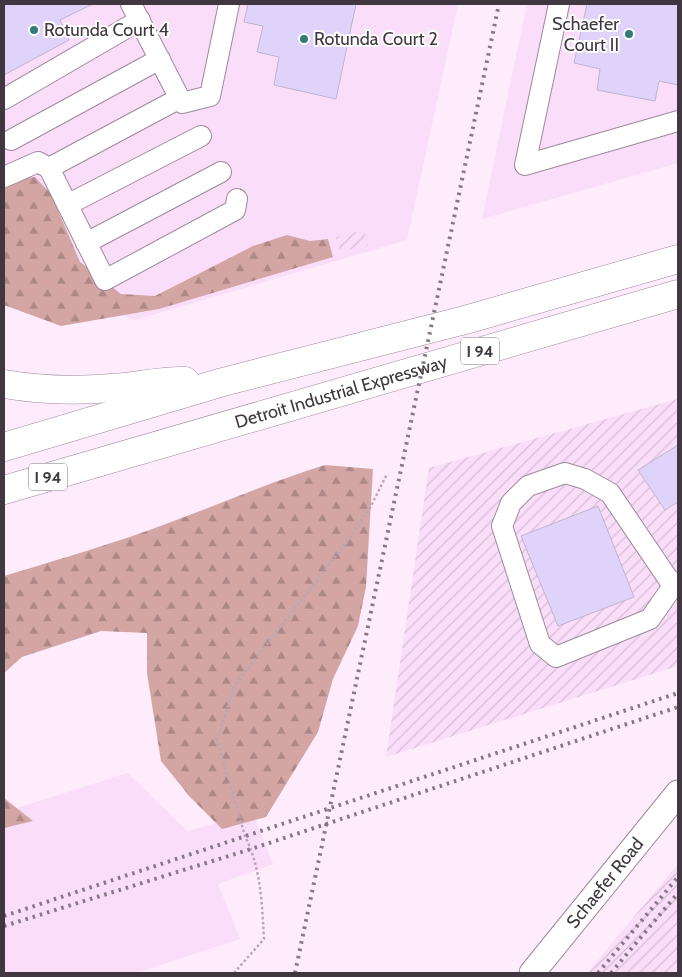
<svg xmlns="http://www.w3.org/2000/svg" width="682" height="977" font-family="Cabin,sans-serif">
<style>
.built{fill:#faddf8}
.industrial{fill:url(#industrial-furrows)}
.forest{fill:url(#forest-firs)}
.building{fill:#e0d3fa;stroke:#beb5cf}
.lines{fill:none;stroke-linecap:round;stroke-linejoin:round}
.minor-casing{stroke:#9e899d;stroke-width:22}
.major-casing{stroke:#9e899d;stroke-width:27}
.highway-casing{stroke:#9e899d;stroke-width:29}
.path{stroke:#b7a7b5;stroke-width:2.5;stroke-dasharray:2.5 2.5;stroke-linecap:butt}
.minor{stroke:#fff;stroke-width:20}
.major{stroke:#fff;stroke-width:25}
.highway{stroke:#fff;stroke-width:28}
.rail{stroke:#857884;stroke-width:4;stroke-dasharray:2.5 5;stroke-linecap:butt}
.poi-dot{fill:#327b7b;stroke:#fff;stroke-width:2}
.labels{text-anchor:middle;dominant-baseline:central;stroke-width:4;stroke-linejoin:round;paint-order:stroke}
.shield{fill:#fff;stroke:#797379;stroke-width:1}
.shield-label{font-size:16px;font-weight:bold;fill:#403740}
.poi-label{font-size:18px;fill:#403740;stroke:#fff;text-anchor:start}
.street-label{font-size:18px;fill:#403740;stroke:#fff}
</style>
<defs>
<pattern id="industrial-furrows" width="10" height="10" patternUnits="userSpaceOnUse" patternTransform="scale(1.25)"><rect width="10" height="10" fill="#faddf8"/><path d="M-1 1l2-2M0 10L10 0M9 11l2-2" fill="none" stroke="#d7bed6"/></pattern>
<pattern id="forest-firs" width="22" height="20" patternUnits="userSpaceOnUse" patternTransform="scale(1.25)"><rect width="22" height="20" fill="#d3a6a4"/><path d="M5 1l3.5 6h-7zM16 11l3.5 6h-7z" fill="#ad8887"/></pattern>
</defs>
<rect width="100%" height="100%" fill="#feebfc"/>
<path class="built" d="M 4,4 L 458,4 L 407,240 L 135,320 L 4,268 Z
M 527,4 L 678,4 L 678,163 L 482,219 Z
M 128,773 L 187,831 L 253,814 L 273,864 L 218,884 L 240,939 L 137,973 L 4,973 L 4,812 Z"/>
<path class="industrial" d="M 364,230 L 368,245 L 340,252 L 336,237 Z
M 678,399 L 678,666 L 386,757 L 429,468 Z
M 678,864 L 678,973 L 587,973 Z"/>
<path class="forest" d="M 35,177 L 51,194 L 80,262 L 121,294 L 155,296 L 253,246 L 287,235 L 310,241 L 328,239 L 333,257 L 159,309 L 61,326 L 4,305 L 4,189 L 19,178 Z
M 325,465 L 373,469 L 366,587 L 358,626 L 333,679 L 318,732 L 266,817 L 222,829 L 190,797 L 161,761 L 147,673 L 147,633 L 101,631 L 22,657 L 4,673 L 4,576 C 60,559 116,543 171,522 C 223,503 273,481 325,465 Z
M 4,798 L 33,821 L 4,828 Z"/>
<path class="building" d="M 4,4 L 93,4 L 60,20 L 69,40 L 4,75 Z
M 248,4 L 356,4 L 336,99 L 274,85 L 279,57 L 257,52 L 263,26 L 244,22 Z
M 587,4 L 678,4 L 678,85 L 659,81 L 655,101 L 597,90 L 600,69 L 574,63 Z
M 678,445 L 678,502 L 665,510 L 638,470 Z
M 598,506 L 634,597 L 558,626 L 521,536 Z"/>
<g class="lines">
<defs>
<path id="minor" d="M 131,4 L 182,103 L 210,96 L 229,4
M 559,4 L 525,165 L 678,121
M 4,99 L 140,20
M 11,140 L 160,59
M 49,168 L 180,98
M 4,177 L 38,162 L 49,168 L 105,280 L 235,210 L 237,199
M 67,205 L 201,136
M 86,243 L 221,172
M 673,586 L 610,493 L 585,479 L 565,473 L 528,486 L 511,503 L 502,526 L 540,644 L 556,657 L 650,619 L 673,586 L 678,582"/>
<g id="major">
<path id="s1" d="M 532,973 L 678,793"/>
</g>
<g id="highway">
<path d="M 4,384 C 39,390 76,391 112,388 C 136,387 160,380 185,381"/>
<path d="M 4,447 L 223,382 L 465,320 L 678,259"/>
<path id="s2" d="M 4,490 L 678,294"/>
</g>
</defs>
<use href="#minor" class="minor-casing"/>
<use href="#major" class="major-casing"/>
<use href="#highway" class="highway-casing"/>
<path class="path" d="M 234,973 L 264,939 C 262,903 261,869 245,836 L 217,740 L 235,685 L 352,535 L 370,508 L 387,474"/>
<use href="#minor" class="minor"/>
<use href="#major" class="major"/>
<use href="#highway" class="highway"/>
<path class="rail" d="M 4,916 L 678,693
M 4,926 L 251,849 L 678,707
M 295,973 L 499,4
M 598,973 L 678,877
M 611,973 L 678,893"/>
</g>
<g class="poi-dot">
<circle cx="34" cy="30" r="5"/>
<circle cx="629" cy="34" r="5"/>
<circle cx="304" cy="39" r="5"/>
</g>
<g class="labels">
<g class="shield">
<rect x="461" y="337.5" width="38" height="27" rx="4"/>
<rect x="29" y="463.5" width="38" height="27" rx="4"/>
</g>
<g class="shield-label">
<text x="480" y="351">I 94</text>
<text x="48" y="477">I 94</text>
</g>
<g class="poi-label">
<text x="619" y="24" text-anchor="end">Schaefer<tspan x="619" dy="21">Court II</tspan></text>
<text x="44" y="30">Rotunda Court 4</text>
<text x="314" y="39">Rotunda Court 2</text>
</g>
<g class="street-label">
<text stroke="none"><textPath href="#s2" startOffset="351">Detroit Industrial Expressway</textPath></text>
<text stroke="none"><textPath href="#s1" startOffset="116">Schaefer Road</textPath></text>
</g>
</g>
<rect width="682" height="977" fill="none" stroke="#403740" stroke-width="10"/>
</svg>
